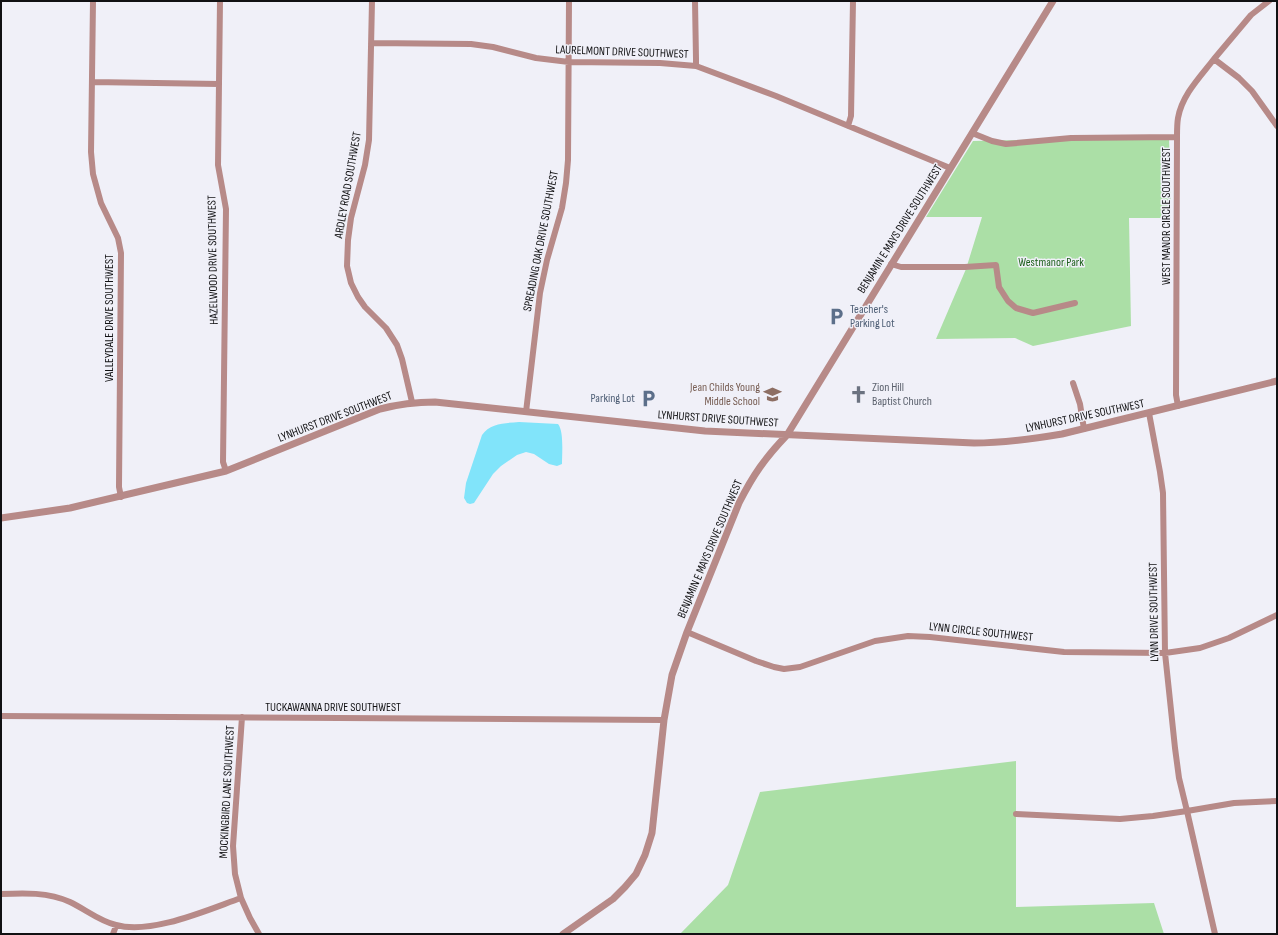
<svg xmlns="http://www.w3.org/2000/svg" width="1278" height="935" font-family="'Sofia Sans Condensed',sans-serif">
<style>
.green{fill:#abdfa6}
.water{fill:#81e4fa}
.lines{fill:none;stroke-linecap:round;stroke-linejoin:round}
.minor{stroke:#b78a88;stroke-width:6}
.tertiary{stroke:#b78a88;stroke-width:7}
.labels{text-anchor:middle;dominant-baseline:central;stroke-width:3;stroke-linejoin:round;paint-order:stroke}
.street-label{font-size:12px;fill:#111113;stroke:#f0f0f8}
.park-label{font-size:12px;fill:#1c5f1a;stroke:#f0f0f8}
.service-label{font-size:12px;fill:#4e5e75;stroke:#f0f0f8;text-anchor:start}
.education-label{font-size:12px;fill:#785e54;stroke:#f0f0f8;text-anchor:end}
.worship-label{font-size:12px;fill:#5b616d;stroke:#f0f0f8;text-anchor:start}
</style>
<rect width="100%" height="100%" fill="#f0f0f8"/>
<path class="green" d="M 1169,137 L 1171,218 L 1129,218 L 1131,326 L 1033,346 L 1015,338 L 936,339 L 966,269 L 982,217 L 926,217 L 973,141 Z
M 1016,761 L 1016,907 L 1154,903 L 1164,934 L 680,934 L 728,885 L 760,792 Z"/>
<path class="water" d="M 519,422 L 558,424 C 564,431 562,454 562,464 L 557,466 L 549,464 L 534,454 L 526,452 L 517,455 L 501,466 L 493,474 L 474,503 L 470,504 L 467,503 L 464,498 L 466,483 L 482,435 C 490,423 506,423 519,422 Z"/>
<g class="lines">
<path class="minor" d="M 93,1 L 91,152 L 93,174 L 101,203 L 118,238 L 121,253 L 119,487 L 121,497
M 220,1 L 218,165 L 226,209 L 223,462 L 226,471
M 372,1 L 369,140 L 365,165 L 351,218 L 348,240 L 347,266 L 351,283 L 358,297 L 365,307 L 386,328 L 397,345 L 402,359 L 412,402
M 695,1 L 696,59 L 696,66
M 1269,1 L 1251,15 L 1214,59 L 1239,78 L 1252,91 L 1277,126
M 371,43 L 471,44 L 493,47 L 536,58 L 569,62 L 660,63 L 696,66 L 776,96 L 950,168
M 92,82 L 219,84
M 848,126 L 851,116 L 853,1
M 972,133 L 992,141 L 1006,144 L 1071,138 L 1177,137
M 891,264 L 901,267 L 965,267 L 996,265 L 999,287 L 1008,301 L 1016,308 L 1033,313 L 1075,303
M 1073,383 L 1080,404 L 1084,429
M 1178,406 L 1176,395 L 1177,137 C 1177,131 1177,124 1178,118 C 1182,95 1200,77 1214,59
M 526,412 L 540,293 L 547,260 L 562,208 L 566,183 L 568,160 L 569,1
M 687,632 L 756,661 L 774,667 L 784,669 L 800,667 L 875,641 L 908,636 L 930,637 L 1064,652 L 1165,653 L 1200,648 L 1229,638 L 1277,615
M 1,716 L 664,720
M 242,717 L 233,846 L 235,874 L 241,898 L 250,918 L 259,934
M 1016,814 L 1120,819 L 1153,816 L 1187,811 L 1179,778 L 1175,748 L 1165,653 L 1163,493 L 1160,472 L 1149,413
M 1,894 C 24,893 48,892 70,902 C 85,909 99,921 116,925 C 151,935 207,910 241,898
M 113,934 L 116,926
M 1215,934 L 1187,811 L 1234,803 L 1277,801"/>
<path class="tertiary" d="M 1,518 L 70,508 L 226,471 L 380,409 C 399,404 415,402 435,402 L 705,431 L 974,443 C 1004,443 1032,439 1062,434 L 1277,381
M 563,934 L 613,899 L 625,887 L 636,874 L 645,855 L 652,833 L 664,720 L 672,675 L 687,632 L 739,503 C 753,475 765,458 787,435 L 1053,1"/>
</g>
<defs>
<symbol id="parking-bare" viewBox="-9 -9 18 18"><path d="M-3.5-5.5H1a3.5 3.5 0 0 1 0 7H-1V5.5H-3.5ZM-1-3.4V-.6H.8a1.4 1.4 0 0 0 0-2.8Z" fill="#5c6f8a" stroke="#f0f0f8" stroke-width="2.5" paint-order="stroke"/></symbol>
<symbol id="school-bare" viewBox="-9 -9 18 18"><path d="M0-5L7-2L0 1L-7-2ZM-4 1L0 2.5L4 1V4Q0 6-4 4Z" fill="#8d6e63" stroke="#f0f0f8" stroke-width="2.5" paint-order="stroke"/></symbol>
<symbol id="church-bare" viewBox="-9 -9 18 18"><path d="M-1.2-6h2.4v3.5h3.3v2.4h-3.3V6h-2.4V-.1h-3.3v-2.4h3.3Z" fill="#6b7280" stroke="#f0f0f8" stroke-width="2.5" paint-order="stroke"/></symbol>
</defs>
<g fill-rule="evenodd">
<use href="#parking-bare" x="824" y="304" width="25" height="25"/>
<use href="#school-bare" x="760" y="382" width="25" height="25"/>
<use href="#church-bare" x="846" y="382" width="25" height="25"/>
<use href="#parking-bare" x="636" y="386" width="25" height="25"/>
</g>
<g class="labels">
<g class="street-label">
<text transform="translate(622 52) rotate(2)">LAURELMONT DRIVE SOUTHWEST</text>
<text transform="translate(348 185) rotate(-80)">ARDLEY ROAD SOUTHWEST</text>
<text transform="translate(1166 216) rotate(-90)">WEST MANOR CIRCLE SOUTHWEST</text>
<text transform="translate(900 229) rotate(-58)">BENJAMIN E MAYS DRIVE SOUTHWEST</text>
<text transform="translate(541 241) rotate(-79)">SPREADING OAK DRIVE SOUTHWEST</text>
<text transform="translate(213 260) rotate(-91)">HAZELWOOD DRIVE SOUTHWEST</text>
<text transform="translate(109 318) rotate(-90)">VALLEYDALE DRIVE SOUTHWEST</text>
<text transform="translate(1085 416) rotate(-12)">LYNHURST DRIVE SOUTHWEST</text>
<text transform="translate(335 417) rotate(-21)">LYNHURST DRIVE SOUTHWEST</text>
<text transform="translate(718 419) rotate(4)">LYNHURST DRIVE SOUTHWEST</text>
<text transform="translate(710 549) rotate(-67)">BENJAMIN E MAYS DRIVE SOUTHWEST</text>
<text transform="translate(1154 612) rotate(-91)">LYNN DRIVE SOUTHWEST</text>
<text transform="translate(981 632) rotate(6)">LYNN CIRCLE SOUTHWEST</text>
<text x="333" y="707">TUCKAWANNA DRIVE SOUTHWEST</text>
<text transform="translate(227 792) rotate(-87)">MOCKINGBIRD LANE SOUTHWEST</text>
</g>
<g class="park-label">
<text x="1051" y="262">Westmanor Park</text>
</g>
<g class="service-label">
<text x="850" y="309">Teacher's<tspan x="850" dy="14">Parking Lot</tspan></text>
<text x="635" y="398" text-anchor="end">Parking Lot</text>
</g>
<g class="education-label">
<text x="760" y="387">Jean Childs Young<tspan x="760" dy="14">Middle School</tspan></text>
</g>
<g class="worship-label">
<text x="872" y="387">Zion Hill<tspan x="872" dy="14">Baptist Church</tspan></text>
</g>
</g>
<rect width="1278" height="935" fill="none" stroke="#111113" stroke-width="4"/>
</svg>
